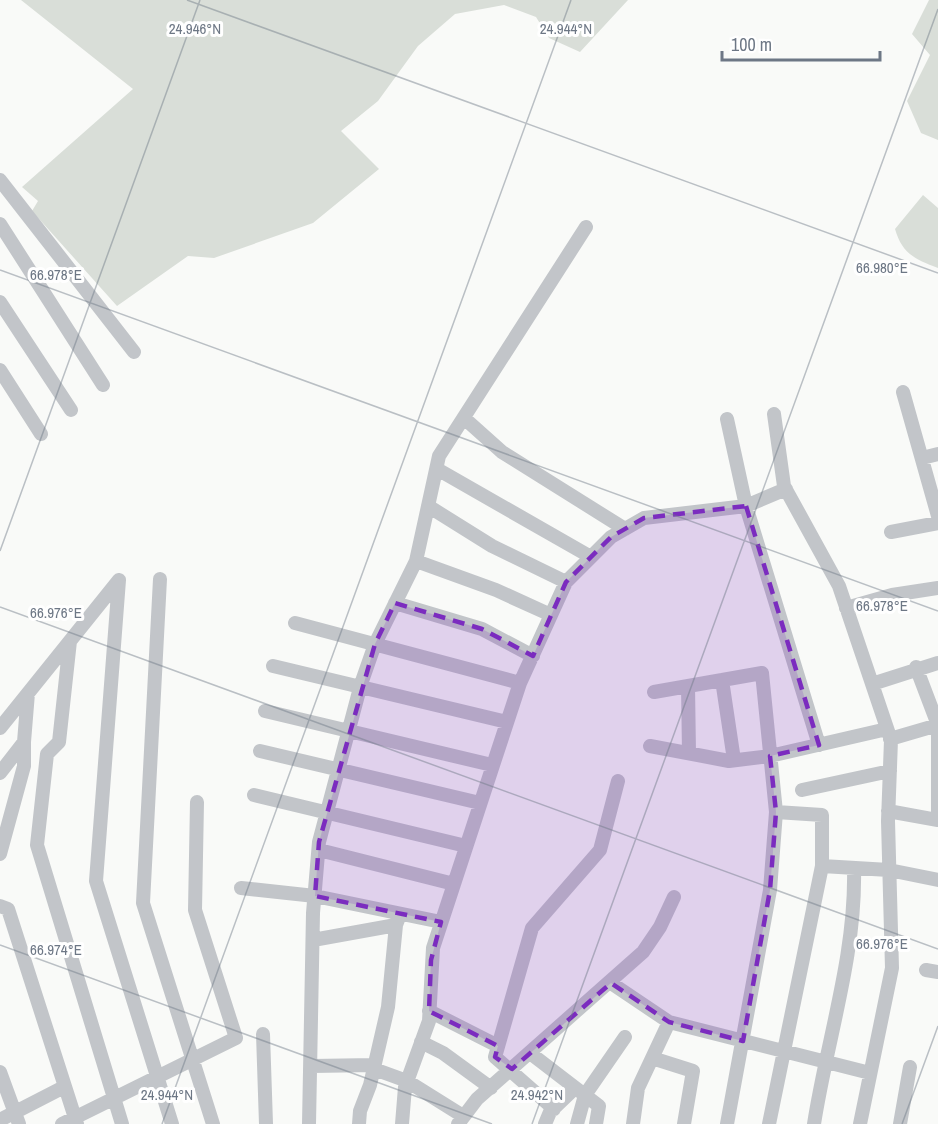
<svg xmlns="http://www.w3.org/2000/svg" width="938" height="1124" font-family="'Archivo Narrow',sans-serif">
<style>
.green{fill:#d9ded8}
.lines{fill:none;stroke-linecap:round;stroke-linejoin:round}
.minor{stroke:#c2c5c9;stroke-width:14}
.marked{fill:#7b2cbf;fill-opacity:0.2;stroke:#7b2cbf;stroke-width:4.5;stroke-dasharray:12 8;stroke-linejoin:round}
.ticks{fill:none;stroke:#6d7785;stroke-width:1.5;stroke-opacity:0.45}
.ticks-label{font-size:15px;text-anchor:middle;fill:#6d7785;stroke:#fff;stroke-width:6;stroke-linejoin:round;paint-order:stroke}
</style>
<rect width="100%" height="100%" fill="#f9faf8"/>
<path class="green" d="M 21,0 L 628,0 L 580,52 L 549,38 L 536,17 L 504,5 L 455,14 L 418,46 L 378,101 L 341,131 L 379,169 L 313,223 L 214,258 L 188,256 L 117,306 L 32,211 L 38,201 L 22,187 L 133,89 Z
M 929,0 L 938,0 L 938,140 L 921,133 L 907,101 L 930,55 L 912,34 Z
M 923,195 L 938,208 L 938,268 C 914,259 902,253 895,229 Z"/>
<g class="lines">
<path class="minor" d="M 0,180 L 134,352
M 0,224 L 103,385
M 0,302 L 71,410
M 0,370 L 41,434
M 903,392 L 938,516
M 774,414 L 784,486 L 839,586 L 891,740 L 888,821 L 892,968 L 860,1124
M 464,418 L 502,452 L 625,529
M 727,419 L 746,506 L 819,745
M 922,458 L 938,454
M 437,469 L 591,557
M 428,506 L 492,546 L 566,582
M 891,532 L 938,523
M 416,561 L 496,590 L 551,615
M 160,579 L 143,903 L 213,1124
M 119,580 L 96,881 L 172,1124
M 395,603 L 482,629 L 533,656
M 846,608 L 892,595 L 938,588
M 295,623 L 520,683
M 70,641 L 59,742 L 47,754 L 37,845 L 122,1124
M 273,666 L 507,722
M 916,667 L 938,725 L 938,820
M 722,680 L 734,760
M 872,684 L 938,663
M 688,686 L 689,753
M 654,692 L 762,673 L 776,812 L 770,890 L 727,1124
M 265,711 L 492,765
M 0,728 L 119,580
M 890,739 L 938,725
M 650,746 L 729,761 L 770,756 L 887,729
M 260,751 L 480,803
M 0,773 L 24,742 L 28,693
M 802,790 L 890,771
M 254,795 L 466,846
M 888,811 L 938,820
M 319,850 L 454,884 L 433,948 L 429,1021 L 405,1087 L 402,1124
M 0,854 L 24,766 L 24,742
M 822,866 L 889,870 L 938,880
M 454,884 L 520,683 L 566,582 L 611,537 L 644,518 L 746,506 L 786,489
M 241,888 L 315,896 L 441,922
M 0,906 L 8,909 L 77,1124
M 313,940 L 396,925 L 399,917
M 926,970 L 938,972
M 611,983 L 669,1022 L 870,1073
M 429,1011 L 498,1046
M 263,1034 L 266,1124
M 421,1042 L 443,1053 L 491,1088
M 530,1053 L 599,1106 L 596,1124
M 652,1058 L 693,1071 L 684,1124
M 312,1066 L 374,1065
M 374,1069 L 407,1081 L 463,1116
M 0,1072 L 19,1124
M 554,1109 L 495,1057 L 532,928 L 600,850 L 618,781
M 0,1120 L 64,1087
M 62,1124 L 236,1038 L 195,910 L 197,802
M 309,1124 L 313,913 L 319,842 L 361,684 L 375,644 L 416,561 L 439,456 L 586,227
M 359,1124 L 360,1111 L 370,1085 L 388,1007 L 396,925
M 458,1124 L 477,1099 L 643,952 L 660,927 L 674,897
M 545,1124 L 550,1112 L 575,1088
M 577,1124 L 585,1095 L 625,1037
M 633,1124 L 638,1088 L 669,1022
M 769,1124 L 822,866 L 822,815 L 776,812
M 814,1124 C 827,1040 856,955 854,870
M 900,1124 L 910,1067"/>
</g>
<path class="marked" d="M 746,506 L 819,745 L 770,756 L 776,812 L 770,890 L 743,1041 L 669,1022 L 611,983 L 512,1069 L 495,1057 L 498,1046 L 429,1011 L 431,960 L 441,922 L 315,896 L 319,842 L 375,644 L 395,603 L 482,629 L 533,656 L 566,582 L 611,537 L 644,518 Z"/>
<path class="ticks" d="M 187,0 L 938,273M 0,270 L 938,611M 0,551 L 200,0M 0,607 L 938,949M 0,945 L 492,1124M 162,1124 L 571,0M 532,1124 L 938,9M 902,1124 L 938,1026"/>
<g class="ticks-label">
<text x="195" y="34">24.946°N</text>
<text x="566" y="34">24.944°N</text>
<text x="882" y="273">66.980°E</text>
<text x="56" y="280">66.978°E</text>
<text x="882" y="611">66.978°E</text>
<text x="56" y="618">66.976°E</text>
<text x="882" y="949">66.976°E</text>
<text x="56" y="955">66.974°E</text>
<text x="167" y="1100">24.944°N</text>
<text x="537" y="1100">24.942°N</text>
</g>
<path d="M722 51v9h158v-9" fill="none" stroke="#6d7785" stroke-width="3"/>
<text x="731" y="51" font-size="18" fill="#6d7785" stroke="#ffffff" stroke-width="4.5" paint-order="stroke">100 m</text>
</svg>
